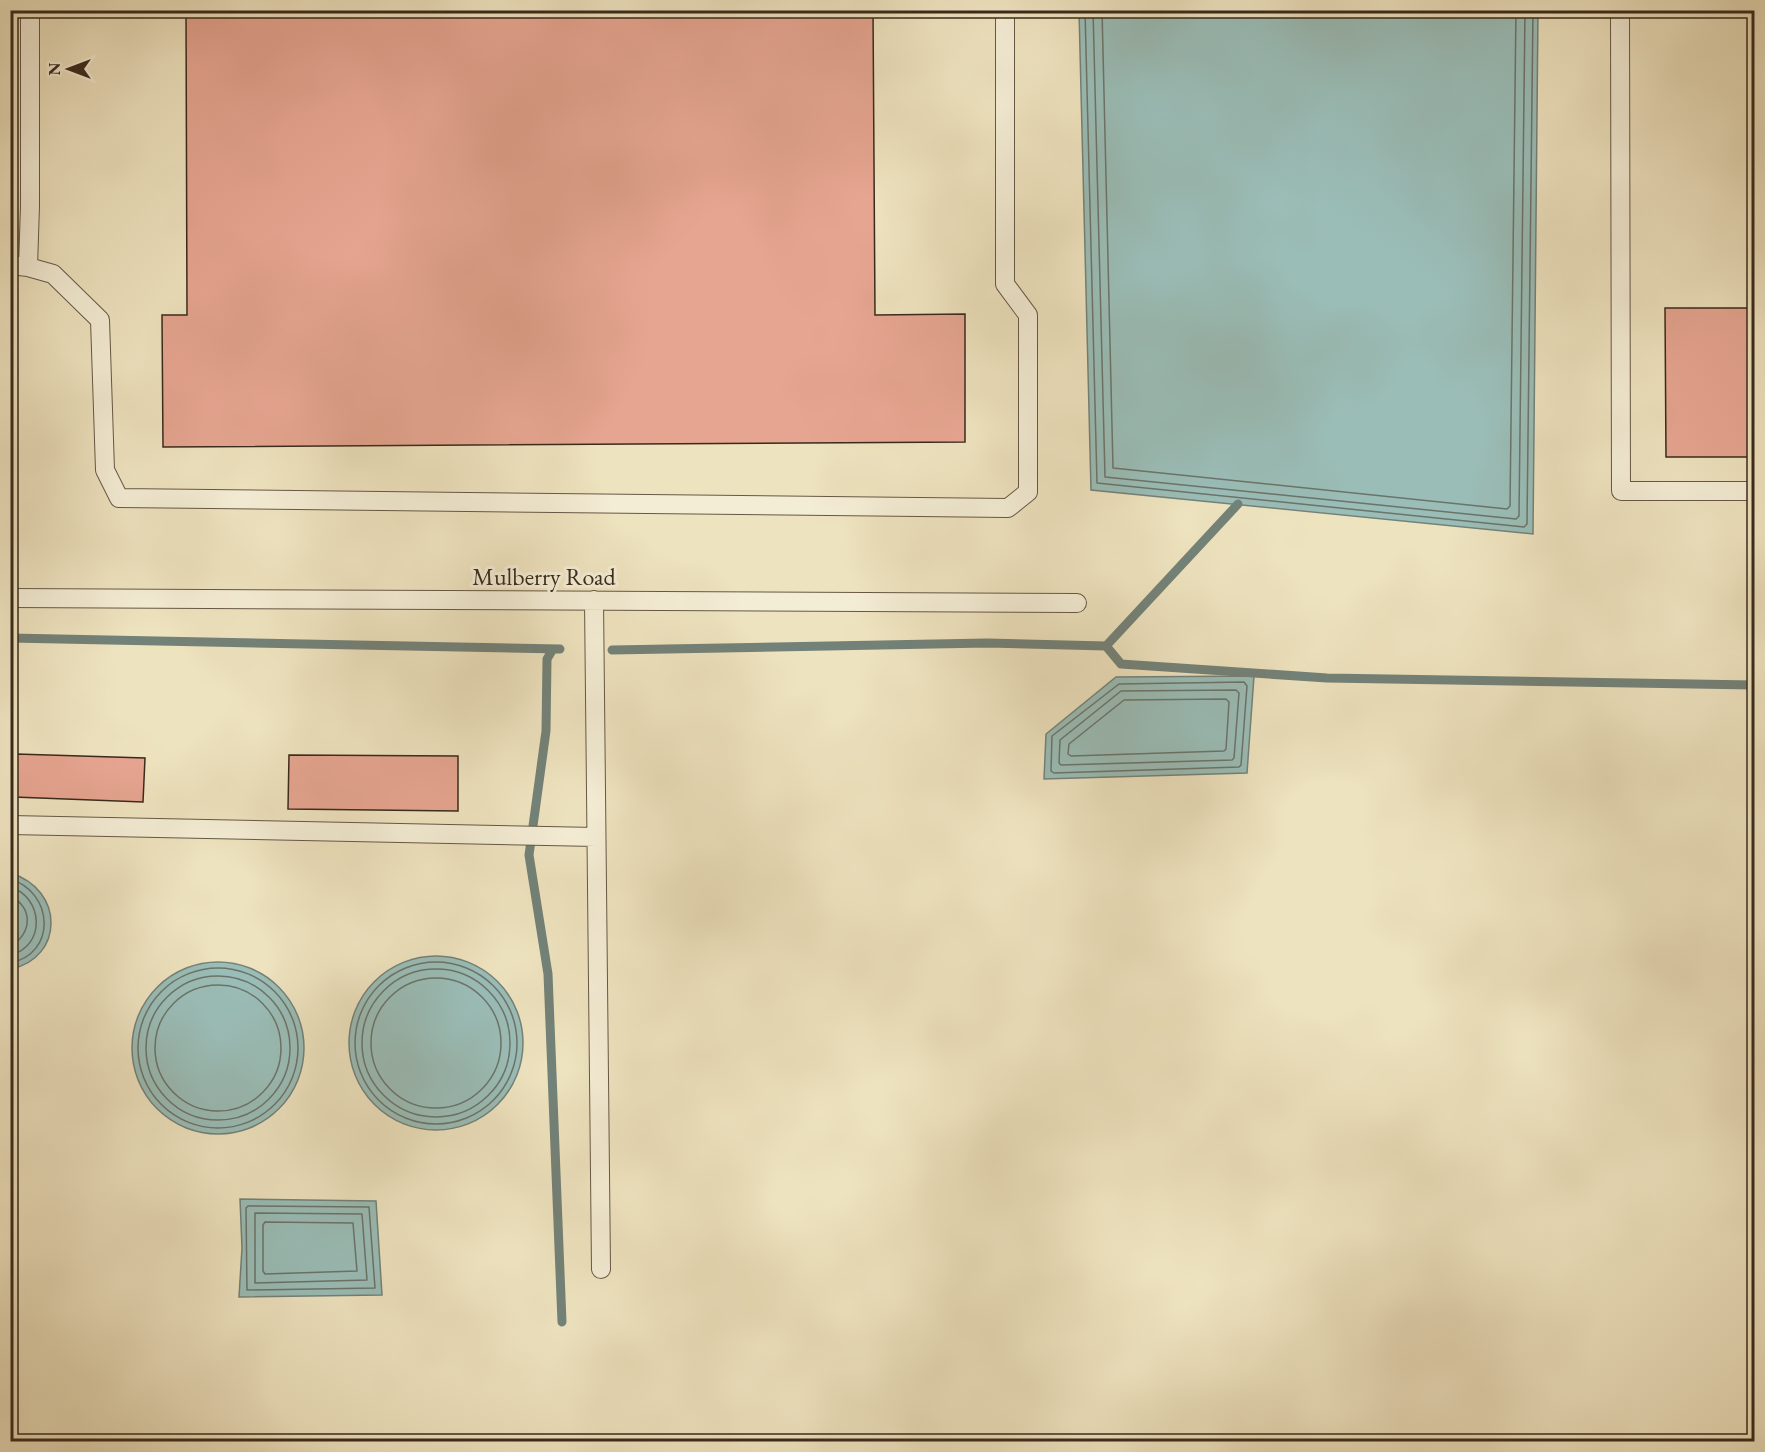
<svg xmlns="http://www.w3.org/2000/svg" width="1765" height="1452" font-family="'EB Garamond',serif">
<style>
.water{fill:#9abdb7;stroke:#738279;stroke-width:1.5}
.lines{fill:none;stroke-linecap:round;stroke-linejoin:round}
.shore{stroke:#6a746a;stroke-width:1.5}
.stream{stroke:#738279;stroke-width:9}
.building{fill:#e6a591;stroke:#392a1c;stroke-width:1.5}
.service-casing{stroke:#665845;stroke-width:20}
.service{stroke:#f4edd5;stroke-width:18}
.labels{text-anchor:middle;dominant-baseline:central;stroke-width:6;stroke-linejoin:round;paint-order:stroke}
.street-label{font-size:24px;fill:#392a1c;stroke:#f4edd5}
</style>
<rect width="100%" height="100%" fill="#eee3bf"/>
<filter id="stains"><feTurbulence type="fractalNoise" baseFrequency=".00333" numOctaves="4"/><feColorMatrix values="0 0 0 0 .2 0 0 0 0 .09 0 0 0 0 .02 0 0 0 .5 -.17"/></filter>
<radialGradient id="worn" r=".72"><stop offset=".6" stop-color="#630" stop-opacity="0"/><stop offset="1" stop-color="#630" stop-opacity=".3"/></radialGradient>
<path class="water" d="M 1079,11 L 1538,11 L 1533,534 L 1091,490 Z
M 1254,676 L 1247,773 L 1044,779 L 1046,734 L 1116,677 Z
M 10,873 C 65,889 64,958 11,969 Z
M349 1043a87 87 0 1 1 174 0a87 87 0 1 1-174 0Z
M132 1048a86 86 0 1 1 172 0a86 86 0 1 1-172 0Z
M 240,1199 L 376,1201 L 382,1295 L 239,1297 L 242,1248 Z"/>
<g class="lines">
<path class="shore" d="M 1085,10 L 1097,483 L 1524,527 L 1527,524 L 1533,10
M 1093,10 L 1105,477 L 1516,519 L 1519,516 L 1525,10
M 1102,10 L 1113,468 L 1507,509 L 1510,506 L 1516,10
M 1244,682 L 1247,686 L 1241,765 L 1239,767 L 1054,773 L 1051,771 L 1052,736 L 1119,684 Z
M 1236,690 L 1239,693 L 1234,758 L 1232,760 L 1061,765 L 1059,763 L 1060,740 L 1121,691 Z
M 1226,699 L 1229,702 L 1226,749 L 1224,751 L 1071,756 L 1068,754 L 1069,744 L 1124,700 Z
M 10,879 C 54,892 57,954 10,963
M 10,887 C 44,897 46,947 10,955
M 10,896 C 34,907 32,935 10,946
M355 1043a81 81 0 1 1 162 0a81 81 0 1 1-162 0Z
M138 1048a80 80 0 1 1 160 0a80 80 0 1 1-160 0Z
M362 1043a74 74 0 1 1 148 0a74 74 0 1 1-148 0Z
M146 1048a72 72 0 1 1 144 0a72 72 0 1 1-144 0Z
M371 1043a65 65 0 1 1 130 0a65 65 0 1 1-130 0Z
M155 1048a63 63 0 1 1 126 0a63 63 0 1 1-126 0Z
M 248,1206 L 369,1207 L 375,1288 L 247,1290 L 246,1208 Z
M 255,1213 L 362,1214 L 367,1280 L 255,1283 Z
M 265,1222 L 353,1223 L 357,1271 L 265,1274 L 263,1271 L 263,1225 Z"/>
<path class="stream" d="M 10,638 L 560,649
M 1106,646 L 1121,664 L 1327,678 L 1754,685
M 553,649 L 547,659 L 546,731 L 529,855 L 548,974 L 562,1322
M 612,650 L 987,643 L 1106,646 L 1238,504"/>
</g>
<path class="building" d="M 186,10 L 873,10 L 875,315 L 965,314 L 965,442 L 163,447 L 162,315 L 187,315 Z
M 1752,10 L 1754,10 L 1754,457 L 1666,457 L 1665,308 L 1754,308 Z
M 16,754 L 145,758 L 143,802 L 14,797 Z
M 289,755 L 458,756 L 458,811 L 288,809 Z"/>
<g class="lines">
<defs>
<path id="service" d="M 1620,10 L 1621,491 L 1754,491
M 10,265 L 28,267 L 53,274 L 100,320 L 105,470 L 119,498 L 1008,508 L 1028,492 L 1028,315 L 1005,284 L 1005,10
M 28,267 L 30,206 L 30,10
M 10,598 L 1077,603
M 594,600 L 601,1269
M 10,825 L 596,837"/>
</defs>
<use href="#service" class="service-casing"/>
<use href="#service" class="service"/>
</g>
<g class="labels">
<g class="street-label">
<text x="544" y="576">Mulberry Road</text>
</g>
</g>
<rect width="1765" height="1452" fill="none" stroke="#eee3bf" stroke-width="36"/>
<rect x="12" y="12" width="1741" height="1428" fill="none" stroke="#392a1c" stroke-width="3"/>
<rect x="18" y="18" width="1729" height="1416" fill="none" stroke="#392a1c" stroke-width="1.5"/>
<g transform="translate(69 69) rotate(270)" stroke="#f4edd5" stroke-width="4.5" paint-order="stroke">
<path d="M0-4.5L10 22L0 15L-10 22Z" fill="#392a1c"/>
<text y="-9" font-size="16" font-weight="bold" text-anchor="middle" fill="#392a1c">N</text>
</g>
<rect width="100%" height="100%" filter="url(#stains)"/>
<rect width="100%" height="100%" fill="url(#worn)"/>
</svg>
